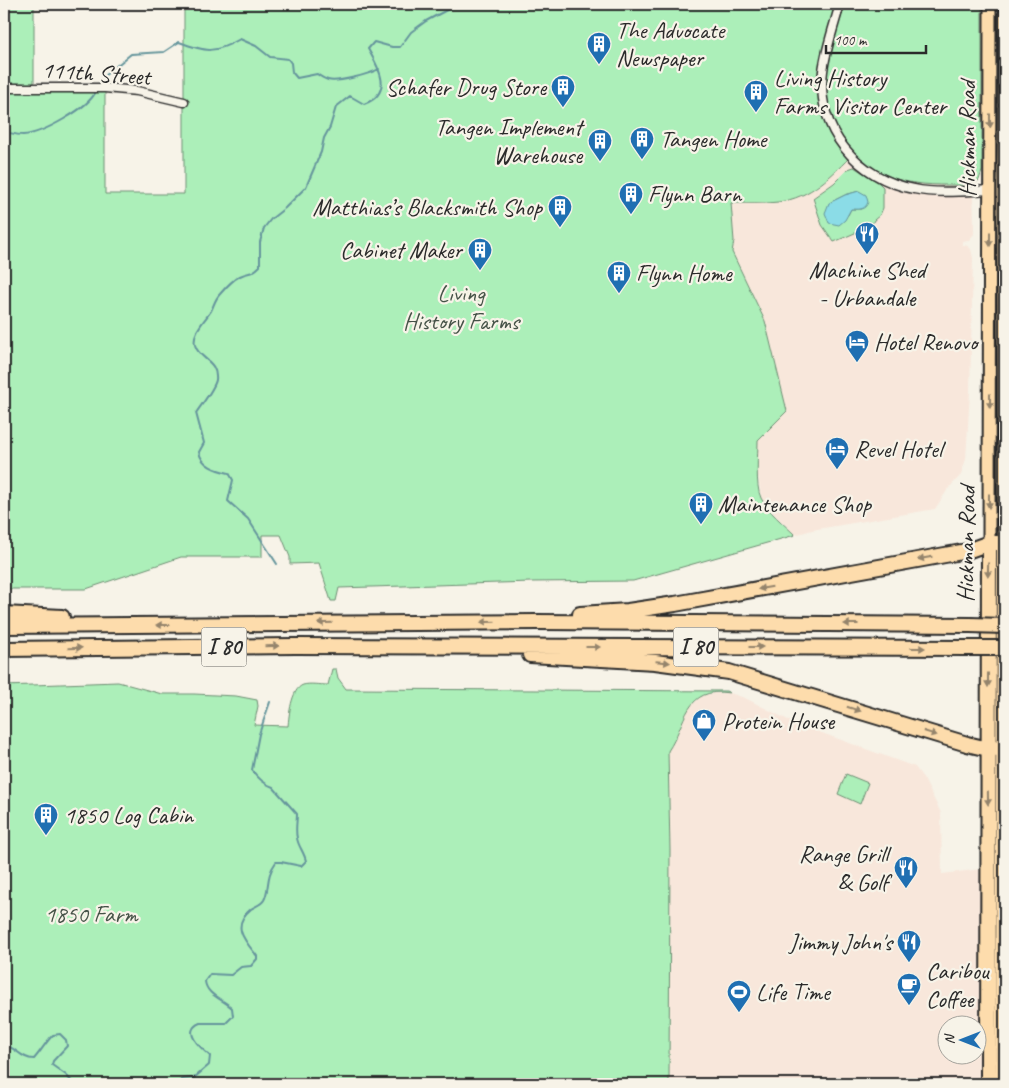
<svg xmlns="http://www.w3.org/2000/svg" width="1009" height="1088" font-family="Caveat,sans-serif">
<style>
.built{fill:#f8e7db;fill-rule:evenodd}
.green{fill:#acefb9;stroke:#6c8d72;fill-rule:evenodd}
.water{fill:#8bdce7;stroke:#65959c}
.lines{fill:none;stroke-linecap:round;stroke-linejoin:round}
.stream{stroke:#65959c;stroke-width:2}
.street-casing{stroke:#2b2b2b;stroke-width:11}
.primary-casing{stroke:#2b2b2b;stroke-width:15}
.highway-casing{stroke:#2b2b2b;stroke-width:18}
.street{stroke:#f7f3e8;stroke-width:8}
.primary{stroke:#fddcac;stroke-width:11}
.highway{stroke:#fddcac;stroke-width:14}
.highway-bridge-casing{stroke:#2b2b2b;stroke-width:18;stroke-linecap:butt}
.highway-bridge{stroke:#fddcac;stroke-width:14}
.oneway{fill:#94846c}
.labels{text-anchor:middle;dominant-baseline:central;stroke-width:4.5;stroke-linejoin:round;paint-order:stroke}
.shield{fill:#f7f3e8;stroke:#686764;stroke-width:1}
.shield-label{font-size:22px;font-weight:bold;fill:#2b2b2b}
.poi-label{font-size:24px;fill:#2b2b2b;stroke:#f7f3e8;text-anchor:start}
.street-label{font-size:24px;fill:#2b2b2b;stroke:#f7f3e8}
.park-label{font-size:24px;fill:#455247;stroke:#f7f3e8}
</style>
<rect width="100%" height="100%" fill="#f7f3e8"/>
<filter id="ink" filterUnits="userSpaceOnUse"><feTurbulence type="fractalNoise" baseFrequency=".02" numOctaves="2"/><feDisplacementMap in="SourceGraphic" scale="10" xChannelSelector="R" yChannelSelector="G"/><feConvolveMatrix kernelMatrix="1 2 1 2 8 2 1 2 1" color-interpolation-filters="sRGB"/></filter>
<g filter="url(#ink)">
<path class="built" d="M 857,149 L 973,178 L 974,234 L 969,240 L 962,241 L 963,245 L 968,246 L 971,249 L 973,258 L 970,392 L 966,459 L 961,475 L 948,489 L 935,509 L 812,530 L 795,535 L 772,512 L 761,498 L 757,467 L 758,440 L 768,430 L 765,321 L 732,251 L 734,241 L 731,203 L 774,202 L 796,198 L 819,186 Z
M 719,692 L 730,693 L 745,698 L 792,722 L 915,767 L 924,779 L 941,813 L 942,874 L 989,868 L 988,1084 L 669,1084 L 670,850 L 668,750 L 675,739 L 688,708 L 703,695 ZM 946,1026 L 976,1026 L 976,1056 L 946,1056 Z"/>
<path class="green" d="M 4,4 L 982,4 L 982,171 L 979,180 L 973,185 C 926,185 890,188 854,153 C 832,175 811,198 778,202 C 763,204 747,203 731,203 L 734,241 L 732,252 L 765,321 L 787,411 L 758,440 C 758,454 755,486 761,498 C 767,511 785,525 795,535 L 633,581 L 531,582 L 339,588 L 336,601 L 331,601 L 319,563 L 290,564 L 290,557 L 281,535 L 262,535 L 262,557 L 181,557 L 86,589 L 4,589 ZM 184,5 L 184,194 L 105,194 L 105,88 L 34,88 L 34,7 Z
M 854,167 L 879,183 L 883,187 L 883,208 L 880,215 L 874,220 L 871,226 L 834,242 L 822,225 L 813,198 L 834,183 L 848,169 ZM 859,191 L 861,209 L 851,209 L 848,215 L 831,202 L 845,195 Z
M 332,669 L 336,669 L 338,678 L 346,689 L 726,691 L 730,693 C 684,686 687,723 668,751 L 670,850 L 669,1084 L 4,1084 L 4,686 L 118,682 L 162,694 L 194,694 L 236,696 L 257,700 L 258,706 L 254,725 L 288,726 C 289,716 291,689 303,685 C 310,683 320,685 328,685 Z
M 846,774 L 868,783 L 860,804 L 838,794 Z"/>
<path class="water" d="M 859,191 L 866,195 L 868,202 C 865,211 858,209 851,209 L 845,220 L 839,225 L 829,223 L 825,213 L 829,203 L 845,195 Z"/>
<g class="lines">
<path class="stream" d="M 99,85 L 104,76 L 131,54 L 164,52 L 179,42 C 206,52 214,54 240,39 L 256,46 L 270,57 L 288,59 L 291,63 L 292,72 L 297,78 L 317,74 C 321,77 324,79 328,80 C 337,83 370,74 379,69
M 4,132 C 10,133 17,135 23,135 C 42,134 89,108 96,91
M 277,564 L 248,519 L 228,501 L 233,480 L 229,473 C 216,470 202,466 199,452 L 204,443 L 196,413 C 202,404 214,389 216,380 C 218,360 199,360 195,345 C 192,332 205,320 211,311 C 214,305 215,299 220,294 C 226,287 232,280 240,276 C 250,271 250,276 260,266 L 260,242 L 264,228 L 271,219 L 285,208 L 306,187 L 321,152 L 324,138 L 330,127 L 336,107 L 350,96 L 364,104 C 394,93 379,68 368,49 L 374,42 L 392,47 L 400,47 L 411,32 L 426,21 L 458,4
M 4,1045 C 16,1047 21,1059 34,1059 C 42,1050 45,1043 53,1035 L 60,1034 L 66,1040 L 67,1046 L 53,1061 L 52,1065 L 66,1075 L 74,1084
M 176,1084 L 183,1079 L 194,1078 L 209,1065 L 210,1056 C 201,1048 181,1031 200,1023 L 226,1023 L 233,1016 L 232,1008 C 223,999 206,995 205,981 L 210,974 L 231,975 L 241,967 L 251,966 L 257,959 L 257,956 C 245,941 230,926 251,909 C 255,906 261,905 264,900 C 270,889 265,877 276,862 L 281,862 L 301,866 L 306,861 C 304,852 298,846 297,838 C 295,830 297,822 297,814 L 273,787 C 264,784 257,777 252,770 L 259,734 L 270,702"/>
<defs>
<path id="street" d="M 840,4 C 834,26 826,48 823,71 C 815,129 858,179 914,189 C 937,194 967,191 990,190
M 4,88 L 105,88 L 137,91 L 184,102"/>
<path id="primary" d="M 989,543 L 990,4
M 1004,543 L 1003,190 L 1005,13"/>
<path id="highway" d="M 4,614 L 62,617
M 580,614 L 628,611 L 675,604 L 967,551 L 989,543 L 997,543
M 4,626 L 537,622 L 970,625
M 4,649 L 295,646 L 969,648
M 530,655 L 655,662 L 729,672 L 967,744 L 988,749 L 1005,748
M 988,1084 L 989,543
M 1002,1084 L 1004,543"/>
</defs>
<use href="#street" class="street-casing"/>
<use href="#primary" class="primary-casing"/>
<use href="#highway" class="highway-casing"/>
<use href="#street" class="street"/>
<use href="#primary" class="primary"/>
<use href="#highway" class="highway"/>
<defs>
<path id="highway-bridge" d="M 970,625 L 1005,626
M 969,648 L 1005,648"/>
</defs>
<use href="#highway-bridge" class="highway-bridge-casing"/>
<use href="#highway-bridge" class="highway-bridge"/>
</g>
<defs><path id="oneway-solid" d="M-6-.8H1V-3.2L6.5 0L1 3.2V.8H-6Z" transform="scale(1.25)"/></defs>
<g class="oneway">
<use href="#oneway-solid" transform="translate(990 121) rotate(90)"/>
<use href="#oneway-solid" transform="translate(990 239) rotate(90)"/>
<use href="#oneway-solid" transform="translate(990 401) rotate(90)"/>
<use href="#oneway-solid" transform="translate(989 501) rotate(90)"/>
<use href="#oneway-solid" transform="translate(925 558) rotate(170)"/>
<use href="#oneway-solid" transform="translate(988 570) rotate(91)"/>
<use href="#oneway-solid" transform="translate(765 588) rotate(170)"/>
<use href="#oneway-solid" transform="translate(488 622) rotate(179)"/>
<use href="#oneway-solid" transform="translate(325 623) rotate(179)"/>
<use href="#oneway-solid" transform="translate(851 624) rotate(-180)"/>
<use href="#oneway-solid" transform="translate(163 625) rotate(180)"/>
<use href="#oneway-solid" transform="translate(272 646) rotate(-1)"/>
<use href="#oneway-solid" transform="translate(593 647)"/>
<use href="#oneway-solid" transform="translate(756 647)"/>
<use href="#oneway-solid" transform="translate(75 648) rotate(-1)"/>
<use href="#oneway-solid" transform="translate(918 648)"/>
<use href="#oneway-solid" transform="translate(663 662) rotate(5)"/>
<use href="#oneway-solid" transform="translate(988 680) rotate(90)"/>
<use href="#oneway-solid" transform="translate(854 709) rotate(17)"/>
<use href="#oneway-solid" transform="translate(930 733) rotate(17)"/>
<use href="#oneway-solid" transform="translate(988 798) rotate(89)"/>
</g>
</g>
<defs>
<symbol id="building-pin" viewBox="-11 -11 22 30"><path d="M0 17L-7.5 6A9.5 9.5 0 1 1 7.5 6Z" fill="#1f6fb2" stroke="#f7f3e8"/><path d="M-4-6H4V6H1V3H-1V6H-4ZM-2.5-4.3h1.7v1.8h-1.7ZM.8-4.3h1.7v1.8H.8ZM-2.5-1h1.7V.8h-1.7ZM.8-1h1.7V.8H.8Z" fill="#fff"/></symbol>
<symbol id="restaurant-pin" viewBox="-11 -11 22 30"><path d="M0 17L-7.5 6A9.5 9.5 0 1 1 7.5 6Z" fill="#1f6fb2" stroke="#f7f3e8"/><path d="M-5-6h1v4h1v-4h1v4h1v-4h1v5L-1.5 .5V6h-2V.5L-5-1ZM5-6V6H3V1.5H1.5Q1.5-4 5-6Z" fill="#fff"/></symbol>
<symbol id="hotel-pin" viewBox="-11 -11 22 30"><path d="M0 17L-7.5 6A9.5 9.5 0 1 1 7.5 6Z" fill="#1f6fb2" stroke="#f7f3e8"/><path d="M-6-4.5h1.5V1H6V5H4.5V3h-9V5H-6ZM-4 0a1.8 1.8 0 1 1 3.6 0ZM.5 0V-2.5h3Q6-2.5 6 0Z" fill="#fff"/></symbol>
<symbol id="shop-pin" viewBox="-11 -11 22 30"><path d="M0 17L-7.5 6A9.5 9.5 0 1 1 7.5 6Z" fill="#1f6fb2" stroke="#f7f3e8"/><path d="M-5-2.5h2.3a2.7 3.5 0 0 1 5.4 0H5L5.5 6h-11ZM-1.5-2.5h3a1.5 2.3 0 0 0-3 0Z" fill="#fff"/></symbol>
<symbol id="cafe-pin" viewBox="-11 -11 22 30"><path d="M0 17L-7.5 6A9.5 9.5 0 1 1 7.5 6Z" fill="#1f6fb2" stroke="#f7f3e8"/><path d="M-5.5-4.5H6V0H3Q3 3.5 0 3.5H-2.5Q-5.5 3.5-5.5 0ZM3-3.2v2h1.7v-2ZM-6 4.5H4V6H-6Z" fill="#fff"/></symbol>
<symbol id="stadium-pin" viewBox="-11 -11 22 30"><path d="M0 17L-7.5 6A9.5 9.5 0 1 1 7.5 6Z" fill="#1f6fb2" stroke="#f7f3e8"/><path d="M0-5a6.5 5 0 1 0 0 10a6.5 5 0 1 0 0-10ZM-3.5-1.8h7v3.6h-7Z" fill="#fff"/></symbol>
</defs>
<g fill-rule="evenodd">
<use href="#building-pin" x="585" y="30" width="28" height="38"/>
<use href="#building-pin" x="549" y="73" width="28" height="38"/>
<use href="#building-pin" x="742" y="78" width="28" height="38"/>
<use href="#building-pin" x="628" y="125" width="28" height="38"/>
<use href="#building-pin" x="586" y="127" width="28" height="38"/>
<use href="#building-pin" x="617" y="180" width="28" height="38"/>
<use href="#building-pin" x="546" y="193" width="28" height="38"/>
<use href="#restaurant-pin" x="853" y="220" width="28" height="38"/>
<use href="#building-pin" x="466" y="236" width="28" height="38"/>
<use href="#building-pin" x="605" y="259" width="28" height="38"/>
<use href="#hotel-pin" x="843" y="328" width="28" height="38"/>
<use href="#hotel-pin" x="823" y="435" width="28" height="38"/>
<use href="#building-pin" x="687" y="490" width="28" height="38"/>
<use href="#shop-pin" x="690" y="707" width="28" height="38"/>
<use href="#building-pin" x="32" y="801" width="28" height="38"/>
<use href="#restaurant-pin" x="892" y="854" width="28" height="38"/>
<use href="#restaurant-pin" x="895" y="928" width="28" height="38"/>
<use href="#cafe-pin" x="895" y="971" width="28" height="38"/>
<use href="#stadium-pin" x="725" y="978" width="28" height="38"/>
</g>
<g class="labels">
<g class="shield">
<rect x="201.5" y="627.5" width="45" height="39" rx="4"/>
<rect x="673.5" y="627.5" width="45" height="39" rx="4"/>
</g>
<g class="shield-label">
<text x="224" y="647">I 80</text>
<text x="696" y="647">I 80</text>
</g>
<g class="poi-label">
<text x="616" y="30">The Advocate<tspan x="616" dy="28">Newspaper</tspan></text>
<text x="774" y="78">Living History<tspan x="774" dy="28">Farms Visitor Center</tspan></text>
<text x="546" y="87" text-anchor="end">Schafer Drug Store</text>
<text x="582" y="127" text-anchor="end">Tangen Implement<tspan x="582" dy="28">Warehouse</tspan></text>
<text x="660" y="139">Tangen Home</text>
<text x="648" y="194">Flynn Barn</text>
<text x="542" y="207" text-anchor="end">Matthias’s Blacksmith Shop</text>
<text x="462" y="250" text-anchor="end">Cabinet Maker</text>
<text x="867" y="270" text-anchor="middle">Machine Shed<tspan x="867" dy="28">- Urbandale</tspan></text>
<text x="636" y="273">Flynn Home</text>
<text x="874" y="342">Hotel Renovo</text>
<text x="854" y="449">Revel Hotel</text>
<text x="718" y="504">Maintenance Shop</text>
<text x="722" y="721">Protein House</text>
<text x="64" y="815">1850 Log Cabin</text>
<text x="888" y="854" text-anchor="end">Range Grill<tspan x="888" dy="28">&amp; Golf</tspan></text>
<text x="892" y="942" text-anchor="end">Jimmy John's</text>
<text x="926" y="971">Caribou<tspan x="926" dy="28">Coffee</tspan></text>
<text x="756" y="992">Life Time</text>
</g>
<g class="street-label">
<text transform="translate(96 73) rotate(4)">111th Street</text>
<text transform="translate(967 139) rotate(-90)">Hickman Road</text>
<text transform="translate(966 544) rotate(-89)">Hickman Road</text>
</g>
<g class="park-label">
<text x="461" y="293">Living<tspan x="461" dy="28">History Farms</tspan></text>
<text x="91" y="914">1850 Farm</text>
</g>
</g>
<rect width="1009" height="1088" fill="none" stroke="#f7f3e8" stroke-width="20"/>
<rect x="10" y="10" width="989" height="1068" fill="none" stroke="#2b2b2b" stroke-width="2" filter="url(#ink)"/>
<g transform="translate(962 1040) rotate(270)"><circle r="24" fill="#f7f3e8" stroke="#a5a39c"/>
<path d="M0-4L9 19L0 12L-9 19Z" fill="#1f6fb2"/>
<text y="-8" font-size="14" font-weight="bold" text-anchor="middle" fill="#2b2b2b">N</text>
</g>
<path d="M826 45v8h100v-8" fill="none" stroke="#2b2b2b" stroke-width="2.5"/>
<text x="834" y="45" font-size="15" fill="#2b2b2b" stroke="#f7f3e8" stroke-width="4" paint-order="stroke">100 m</text>
</svg>
